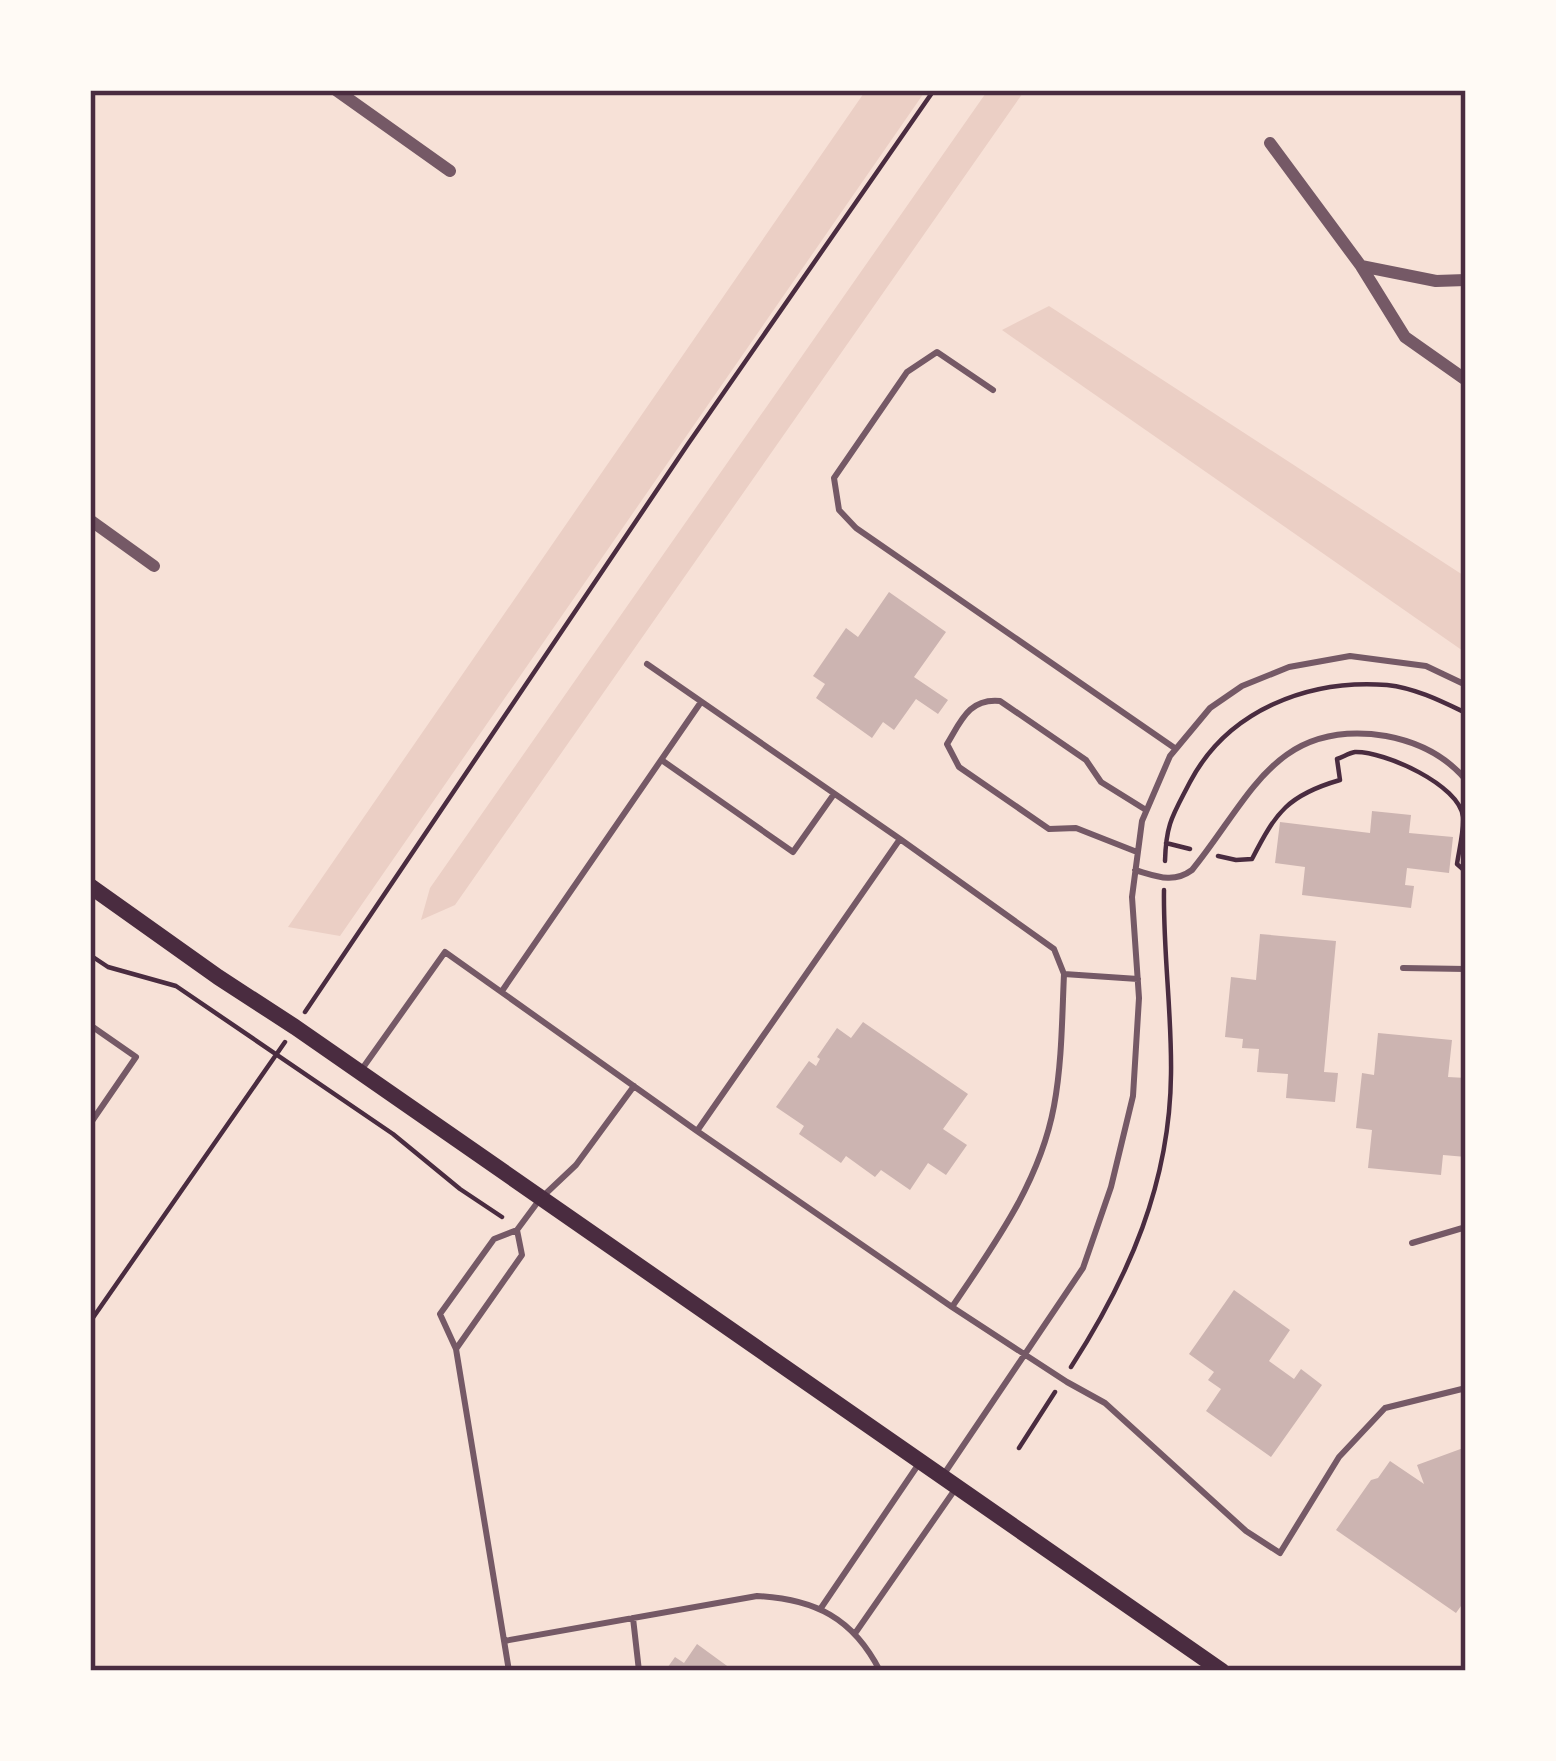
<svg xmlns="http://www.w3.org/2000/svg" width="1556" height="1761" font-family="'Public Sans',sans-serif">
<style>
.green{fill:#ebcfc5}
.building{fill:#ccb4b1}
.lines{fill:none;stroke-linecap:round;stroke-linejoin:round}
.path{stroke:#4a2c40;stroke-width:4.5}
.service{stroke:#755966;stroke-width:6}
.minor{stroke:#755966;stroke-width:12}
.secondary{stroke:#4a2c40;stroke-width:16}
.neatline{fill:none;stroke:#4a2c40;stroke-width:4.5}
</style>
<rect width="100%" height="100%" fill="#f7e1d7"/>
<path class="green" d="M 866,90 L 926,90 L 340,936 L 288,927 Z
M 988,90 L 1025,90 L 455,905 L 421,920 L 430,888 Z
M 1049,306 L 1466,577 L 1466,653 L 1002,330 Z"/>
<path class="building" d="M 889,592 L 946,632 L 914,677 L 948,700 L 938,714 L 916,699 L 894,730 L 883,722 L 872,738 L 816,698 L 825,684 L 813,676 L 846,628 L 858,637 Z
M 1372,811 L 1411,815 L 1409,833 L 1453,837 L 1449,873 L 1407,868 L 1405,885 L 1414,886 L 1411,908 L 1302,895 L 1305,867 L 1275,863 L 1280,822 L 1370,833 Z
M 1260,934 L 1336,941 L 1324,1072 L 1338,1073 L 1335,1102 L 1286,1098 L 1288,1074 L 1257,1072 L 1259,1049 L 1242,1048 L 1243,1039 L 1225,1037 L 1231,977 L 1256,980 Z
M 863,1022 L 968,1094 L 943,1129 L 967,1145 L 946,1175 L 928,1163 L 910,1190 L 881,1170 L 875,1177 L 846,1156 L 841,1163 L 799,1134 L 804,1126 L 776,1107 L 809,1061 L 816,1066 L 820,1059 L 817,1057 L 837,1028 L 851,1038 Z
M 1378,1033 L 1452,1040 L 1448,1077 L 1466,1078 L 1466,1157 L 1443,1155 L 1441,1175 L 1368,1168 L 1372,1130 L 1356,1128 L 1362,1073 L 1374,1075 Z
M 1234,1290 L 1290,1330 L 1269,1361 L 1294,1379 L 1301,1369 L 1322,1385 L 1271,1457 L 1206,1411 L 1221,1389 L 1208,1380 L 1214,1372 L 1189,1354 Z
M 1466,1447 L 1466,1599 L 1456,1613 L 1336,1530 L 1371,1480 L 1378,1478 L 1390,1461 L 1424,1484 L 1417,1465 Z
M 697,1644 L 734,1671 L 665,1671 L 675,1657 L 684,1663 Z"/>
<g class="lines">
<path class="path" d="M 1166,843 L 1190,849
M 1218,856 L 1236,860 L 1252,859 C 1276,812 1288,795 1340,780 L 1337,759 C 1343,757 1349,753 1355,752 C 1384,751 1460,785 1463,817 C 1464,831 1459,850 1457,864 L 1466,872
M 1165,861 C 1166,823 1173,815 1190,782 C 1228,710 1308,679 1387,685 C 1415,688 1441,701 1466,713
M 90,955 L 108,967 L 176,986 L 393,1134 L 460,1189 L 502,1217
M 305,1012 L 688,444 L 934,90
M 90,1322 L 285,1042
M 1071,1367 C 1129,1277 1170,1183 1171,1074 C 1172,1013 1163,952 1164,890
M 1019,1448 L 1055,1392"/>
<path class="service" d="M 993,390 L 937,352 L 907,372 L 834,478 L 839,510 L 856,528 L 1176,749
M 647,664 L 900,839
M 663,761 L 793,852 L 834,794
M 1137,852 L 1076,828 L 1049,829 L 959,767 L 947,744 C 961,721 969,698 1000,701 L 1086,760 L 1101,782 L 1146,810
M 1135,870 C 1156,876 1173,884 1192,870 C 1250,799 1275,718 1386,736 C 1418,742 1445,755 1466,780
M 1403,968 L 1466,969
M 1064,974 L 1054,949 L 900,839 L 697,1131 L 952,1307 L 1067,1382 L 1105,1403 L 1246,1531 L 1280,1553 L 1339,1457 L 1385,1408 L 1466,1388
M 502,991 L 701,702
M 90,1025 L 136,1057 L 90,1124
M 362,1069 L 445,952 L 697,1131
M 1412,1243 L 1466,1227
M 952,1307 C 994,1245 1040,1182 1054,1106 C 1062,1063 1062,1018 1064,974 L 1138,979
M 456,1349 L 522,1255 L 517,1230
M 944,1474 L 1083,1268 L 1111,1187 L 1133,1096 L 1139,998 L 1132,897 L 1142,821 L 1170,756 L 1210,708 L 1242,686 L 1289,667 L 1350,656 L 1426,666 L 1466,685
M 821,1608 L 918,1465
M 633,1618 L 639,1671
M 856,1632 L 956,1488
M 504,1641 L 757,1596 C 815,1599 853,1618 880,1671
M 509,1671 L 456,1349 L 440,1314 L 494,1239 L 517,1230 L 540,1199 L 576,1165 L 634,1086"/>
<path class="minor" d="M 336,90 L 450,171
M 1270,143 L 1361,266 L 1405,337 L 1466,380
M 1361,266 L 1436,281 L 1466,280
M 90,520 L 154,566"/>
<path class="secondary" d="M 90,886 L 218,977 L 295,1027 L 1222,1671"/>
</g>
<rect width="1556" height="1761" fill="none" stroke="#fffaf5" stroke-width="186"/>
<rect x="93" y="93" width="1370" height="1575" class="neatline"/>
</svg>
